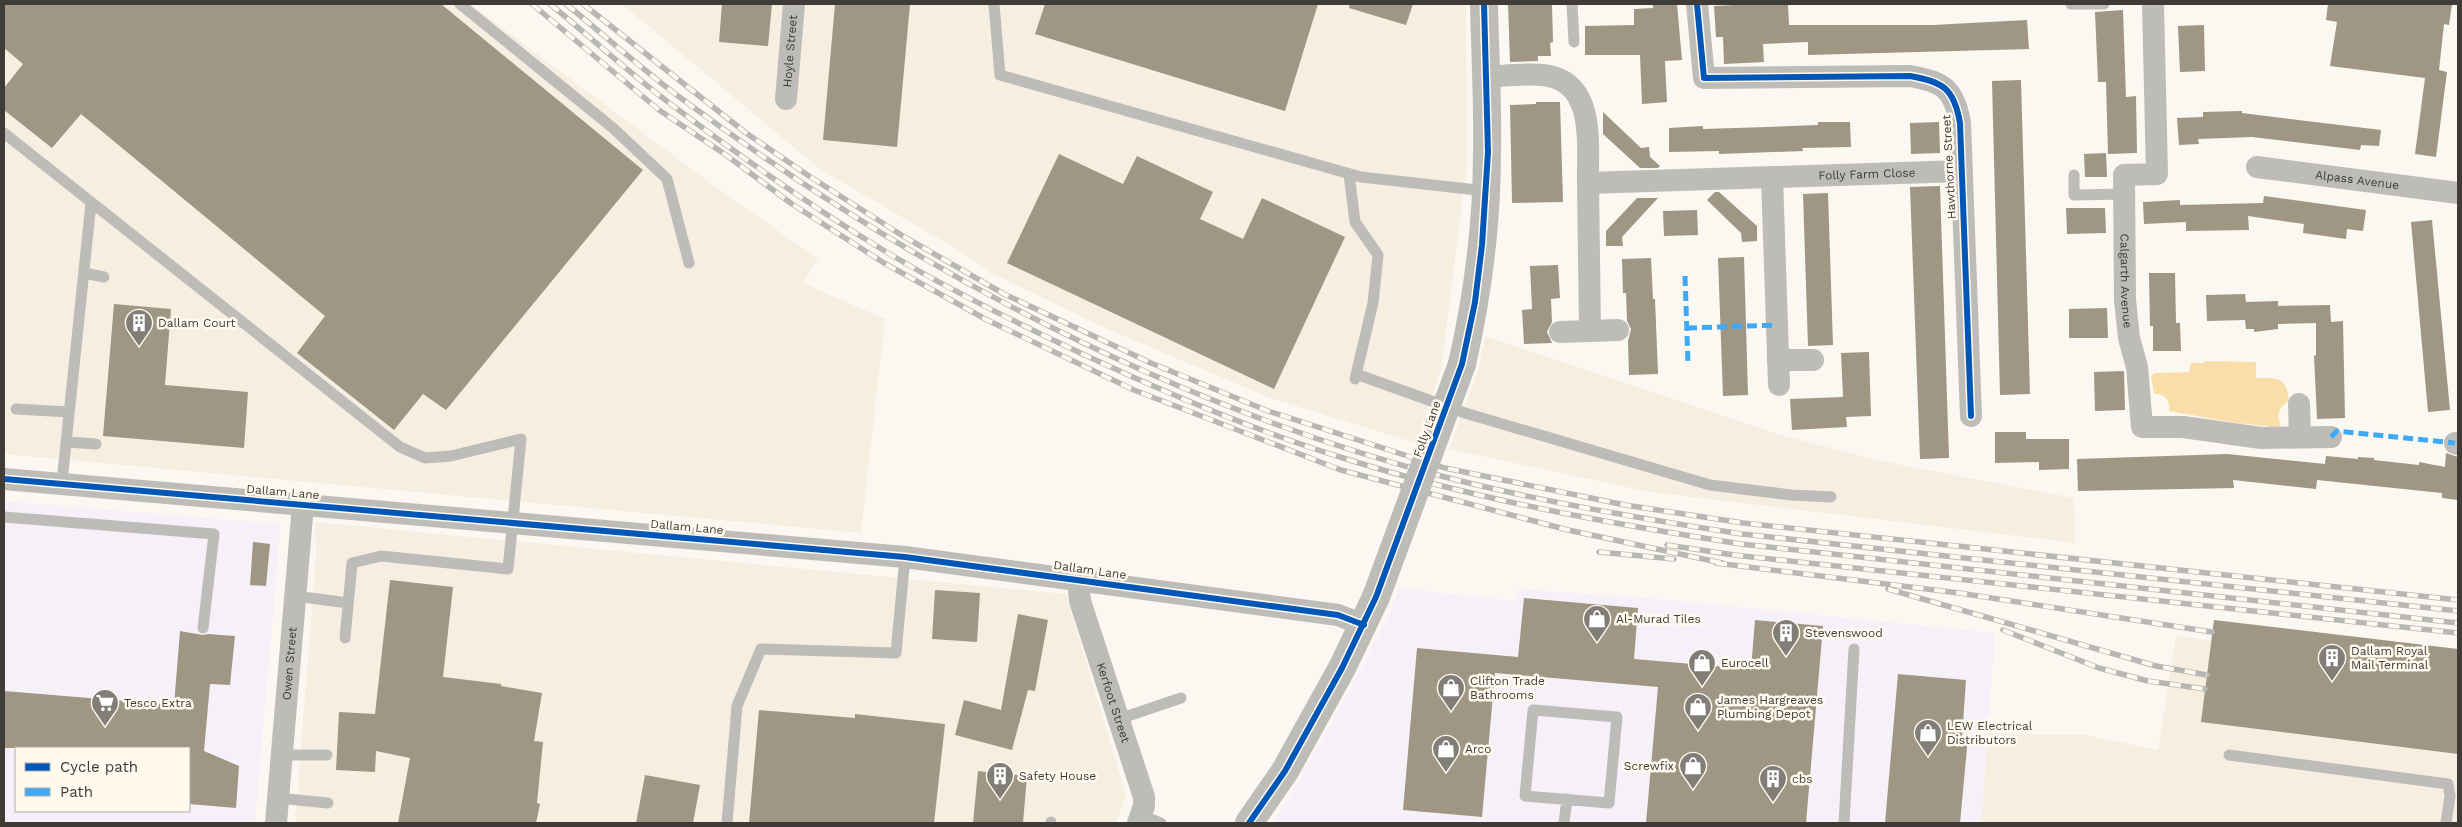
<svg xmlns="http://www.w3.org/2000/svg" width="2462" height="827" font-family="'Work Sans',sans-serif">
<style>
.commercial{fill:#f6f1f9;fill-rule:evenodd}
.built{fill:#f6eee1}
.green{fill:#fadea9}
.building{fill:#9f9683}
.lines{fill:none;stroke-linecap:round;stroke-linejoin:round}
.service{stroke:#bdbcb9;stroke-width:11}
.minor{stroke:#bdbcb9;stroke-width:22}
.tertiary{stroke:#bdbcb9;stroke-width:28}
.rail-casing{stroke:#b9b7b5;stroke-width:5.5}
.rail{stroke:#fff9ee;stroke-width:4;stroke-dasharray:11;stroke-linecap:butt}
.tertiary-bridge{stroke:#bdbcb9;stroke-width:28}
.quiet{stroke:#3fa9f5;stroke-width:5;stroke-dasharray:10 5;stroke-linecap:butt}
.cycleway-casing{stroke:#fff9ee;stroke-width:9}
.cycleway{stroke:#0057b8;stroke-width:6}
.labels{text-anchor:middle;dominant-baseline:central;stroke-width:5;stroke-linejoin:round;paint-order:stroke}
.street-label{font-size:12px;fill:#3f3c37;stroke:#fff9ee}
.poi-label{font-size:12px;fill:#3f3c37;stroke:#fff9ee;text-anchor:start}
</style>
<rect width="100%" height="100%" fill="#fbf8f2"/>
<path class="commercial" d="M 4,501 L 281,524 L 255,823 L 4,823 ZM 16,748 L 189,748 L 189,811 L 16,811 Z
M 1399,588 L 1515,601 L 1517,589 L 1648,598 L 1995,633 L 1981,823 L 1272,823 L 1293,791 L 1353,683 L 1389,614 Z"/>
<path class="built" d="M 4,4 L 470,4 L 709,182 L 818,259 L 803,283 L 885,319 L 861,533 L 4,454 Z
M 622,4 L 1466,4 L 1467,162 L 1441,369 L 1416,443 L 1270,398 L 1096,324 L 996,275 L 951,246 L 820,169 Z
M 1485,336 L 1780,435 L 1881,461 L 2074,498 L 2075,543 L 1650,492 L 1449,449 L 1479,367 Z
M 315,522 L 1066,594 L 1126,795 L 1116,823 L 295,823 L 316,557 Z
M 2176,636 L 2458,672 L 2458,823 L 1981,823 L 1988,733 L 2085,735 L 2158,750 Z"/>
<path class="green" d="M 2204,361 L 2256,362 L 2256,378 C 2277,378 2287,376 2289,401 C 2279,407 2276,415 2281,426 L 2270,429 L 2268,426 L 2236,423 L 2169,411 C 2171,400 2164,393 2154,394 L 2151,376 L 2155,373 L 2189,372 L 2191,363 L 2204,363 Z"/>
<path class="building" d="M 4,4 L 441,4 L 643,170 L 446,410 L 423,394 L 394,430 L 297,353 L 325,316 L 81,114 L 52,148 L 4,110 L 4,88 L 23,64 L 4,48 Z
M 722,4 L 772,4 L 768,46 L 719,42 Z
M 835,4 L 910,4 L 897,147 L 823,140 Z
M 1045,4 L 1318,4 L 1285,111 L 1035,34 Z
M 1350,4 L 1413,4 L 1406,25 L 1349,8 Z
M 1508,4 L 1552,4 L 1553,42 L 1550,43 L 1551,56 L 1538,56 L 1538,61 L 1510,62 Z
M 1653,4 L 1677,4 L 1682,60 L 1665,61 L 1667,102 L 1642,104 L 1640,55 L 1585,55 L 1585,26 L 1634,25 L 1634,9 L 1653,8 Z
M 1755,4 L 1788,4 L 1789,25 L 1933,25 L 2027,20 L 2029,49 L 1808,55 L 1808,42 L 1763,44 L 1764,62 L 1724,64 L 1723,37 L 1716,37 L 1714,6 Z
M 2328,4 L 2452,4 L 2449,25 L 2444,24 L 2439,70 L 2447,72 L 2436,157 L 2415,154 L 2425,78 L 2330,66 L 2337,22 L 2326,20 Z
M 2123,10 L 2126,97 L 2136,96 L 2137,153 L 2108,154 L 2106,82 L 2098,82 L 2095,12 Z
M 2204,25 L 2205,71 L 2180,72 L 2178,26 Z
M 2021,80 L 2030,394 L 2000,395 L 1992,81 Z
M 1536,102 L 1560,102 L 1563,202 L 1512,203 L 1510,105 L 1536,104 Z
M 2242,111 L 2242,113 L 2381,130 L 2379,146 L 2361,145 L 2360,150 L 2252,137 L 2198,139 L 2199,144 L 2179,145 L 2177,118 L 2203,117 L 2203,112 Z
M 1603,112 L 1641,148 L 1649,147 L 1650,157 L 1660,166 L 1658,168 L 1640,168 L 1603,134 Z
M 1818,122 L 1850,122 L 1851,147 L 1802,148 L 1803,151 L 1719,154 L 1719,151 L 1669,152 L 1669,128 L 1703,126 L 1703,129 L 1767,127 L 1818,125 Z
M 1939,122 L 1940,153 L 1911,154 L 1910,123 Z
M 2106,153 L 2107,177 L 2085,177 L 2084,154 Z
M 1059,154 L 1123,184 L 1137,156 L 1213,192 L 1200,219 L 1243,239 L 1262,198 L 1345,237 L 1274,389 L 1007,263 Z
M 1940,186 L 1949,458 L 1920,459 L 1910,187 Z
M 1715,192 L 1719,192 L 1757,226 L 1757,241 L 1742,242 L 1741,233 L 1707,200 Z
M 1828,193 L 1833,345 L 1808,346 L 1803,194 Z
M 2264,196 L 2366,210 L 2363,231 L 2347,229 L 2346,239 L 2303,233 L 2304,224 L 2248,216 L 2249,230 L 2186,231 L 2186,222 L 2144,224 L 2143,202 L 2180,200 L 2180,205 L 2263,203 Z
M 1637,198 L 1658,198 L 1622,237 L 1623,246 L 1606,246 L 1606,231 Z
M 2066,208 L 2105,208 L 2106,233 L 2067,234 Z
M 1697,210 L 1698,235 L 1664,236 L 1663,211 Z
M 2432,220 L 2450,410 L 2428,412 L 2411,222 Z
M 1744,257 L 1748,395 L 1723,396 L 1718,258 Z
M 1651,258 L 1653,299 L 1655,299 L 1658,374 L 1629,375 L 1628,341 L 1631,329 L 1627,321 L 1626,293 L 1623,293 L 1622,259 Z
M 1558,265 L 1560,298 L 1551,299 L 1552,322 L 1547,332 L 1552,343 L 1524,344 L 1522,310 L 1532,309 L 1530,266 Z
M 2149,273 L 2175,273 L 2176,323 L 2180,323 L 2181,351 L 2153,351 L 2153,326 L 2150,326 Z
M 2245,294 L 2246,302 L 2278,301 L 2278,306 L 2330,305 L 2331,322 L 2343,321 L 2345,418 L 2317,419 L 2314,356 L 2316,355 L 2316,323 L 2278,324 L 2278,329 L 2254,332 L 2254,329 L 2246,329 L 2245,320 L 2207,321 L 2206,295 Z
M 114,304 L 171,309 L 165,385 L 248,392 L 244,448 L 103,436 Z
M 2107,308 L 2108,338 L 2069,338 L 2069,309 Z
M 1869,352 L 1871,416 L 1846,417 L 1847,427 L 1792,430 L 1790,399 L 1843,397 L 1841,353 Z
M 2124,371 L 2125,410 L 2095,411 L 2094,372 Z
M 1995,432 L 2026,432 L 2026,439 L 2069,439 L 2069,469 L 2039,470 L 2039,462 L 1995,463 Z
M 2446,453 L 2458,457 L 2458,500 L 2442,498 L 2442,493 L 2317,480 L 2316,489 L 2233,480 L 2234,488 L 2078,491 L 2077,459 L 2227,454 L 2325,464 L 2326,456 L 2358,459 L 2358,457 L 2374,458 L 2374,460 L 2419,465 L 2419,462 L 2445,467 Z
M 253,542 L 270,544 L 266,586 L 250,585 Z
M 390,580 L 453,587 L 443,677 L 501,684 L 501,686 L 542,693 L 534,741 L 543,742 L 537,803 L 540,804 L 536,823 L 398,823 L 410,758 L 376,751 L 375,772 L 336,770 L 339,712 L 375,714 Z
M 935,590 L 980,593 L 977,642 L 932,639 Z
M 1524,598 L 1638,608 L 1634,659 L 1751,669 L 1755,620 L 1823,626 L 1806,823 L 1646,823 L 1658,687 L 1495,673 L 1482,817 L 1403,810 L 1417,648 L 1518,657 Z
M 1018,614 L 1048,620 L 1035,691 L 1028,690 L 1012,750 L 955,735 L 964,700 L 1001,710 Z
M 2214,620 L 2458,649 L 2458,754 L 2201,722 Z
M 180,631 L 203,635 L 208,634 L 235,636 L 230,685 L 210,684 L 204,751 L 239,766 L 236,808 L 189,804 L 189,748 L 4,748 L 4,691 L 174,705 Z
M 1898,674 L 1966,680 L 1962,737 L 1968,737 L 1960,823 L 1885,823 Z
M 759,710 L 855,718 L 855,714 L 945,724 L 934,823 L 749,823 Z
M 978,771 L 1027,776 L 1023,823 L 973,823 Z
M 645,775 L 700,785 L 693,823 L 636,823 Z"/>
<g class="lines">
<path class="service" d="M 460,4 L 613,128 L 667,179 L 689,263
M 994,4 L 1000,75 L 1361,177 L 1486,191
M 1572,4 L 1574,42
M 2071,4 L 2104,4
M 4,133 L 400,447 L 425,458 L 451,456 L 521,439 L 508,569 L 381,556 L 352,563 L 345,638
M 1349,174 L 1355,222 L 1378,255 L 1373,303 L 1355,379
M 2074,175 L 2074,195 L 2124,194
M 84,273 L 104,277
M 1356,374 L 1465,413 L 1710,485 L 1791,495 L 1831,497
M 16,409 L 69,412
M 67,442 L 96,444
M 62,482 L 91,203
M 4,517 L 214,534 L 203,628
M 295,596 L 348,603
M 1533,710 L 1617,717 L 1609,803 L 1525,796 Z
M 1119,719 L 1181,698
M 282,755 L 327,755
M 2229,755 L 2448,784 L 2450,796 L 2446,823
M 278,798 L 328,803
M 1141,815 L 1161,823
M 727,823 L 737,706 L 761,649 L 896,653 L 905,557
M 1051,823 L 1051,822
M 1564,823 L 1567,799
M 1844,823 L 1854,649"/>
<g class="minor">
<path d="M 1697,4 L 1704,78 L 1910,76 C 1943,82 1954,88 1960,123 L 1971,416"/>
<path id="s1" d="M 2153,4 L 2157,174 L 2124,175 L 2125,300 L 2129,338 L 2137,367 L 2142,427 L 2183,427 L 2261,438 L 2331,437"/>
<path id="s2" d="M 1485,77 C 1504,76 1525,73 1543,75 C 1597,81 1587,145 1588,183 L 1962,171"/>
<path id="s3" d="M 786,99 L 794,4"/>
<path id="s4" d="M 2257,167 L 2458,193"/>
<path d="M 1772,177 L 1779,385"/>
<path d="M 1588,183 L 1590,331"/>
<path d="M 1560,332 L 1618,330"/>
<path d="M 1778,360 L 1813,360"/>
<path d="M 2299,404 L 2300,437"/>
<path d="M 2455,443 L 2458,444"/>
<path d="M 4,479 L 905,557 L 1338,615 L 1364,625"/>
<path id="s5" d="M 1078,580 L 1080,601 L 1144,797 L 1144,806 L 1138,823"/>
<path id="s6" d="M 276,823 L 303,505"/>
</g>
<path class="tertiary" d="M 1462,364 C 1478,294 1487,223 1487,152 C 1488,103 1485,53 1484,4
M 1249,823 L 1285,771 L 1342,668 L 1376,597"/>
<defs>
<path id="rail" d="M 532,4 L 659,110 L 726,155 L 792,204 L 884,263 L 987,320 L 1134,390 L 1341,470 L 1568,530 L 1722,563
M 550,4 C 589,36 627,71 668,102 C 738,155 812,207 888,253 C 941,285 997,313 1053,340 C 1147,385 1243,427 1343,458 C 1473,499 1607,523 1741,544 L 2458,623
M 566,4 C 603,34 639,67 678,96 C 909,267 1166,404 1445,477 C 1542,502 1642,519 1742,534 L 2458,611
M 583,4 L 746,133 L 809,176 L 903,236 L 1004,294 L 1151,363 L 1268,411 L 1445,468 L 1625,505 L 1743,523 L 2458,600
M 1667,545 L 1734,555 L 2458,633
M 1599,552 L 1674,559
M 1716,563 L 1959,593 L 2212,632
M 1888,589 L 2156,666 L 2207,675
M 2003,630 L 2099,668 L 2148,681 L 2205,689"/>
</defs>
<use href="#rail" class="rail-casing"/>
<use href="#rail" class="rail"/>
<path class="tertiary-bridge" d="M 1376,597 L 1462,364"/>
<path class="quiet" d="M 1685,276 L 1688,364
M 1687,328 L 1777,325
M 2331,437 L 2337,431 L 2455,443"/>
<defs>
<path id="cycleway" d="M 1697,4 L 1704,78 L 1910,76 C 1943,82 1954,88 1960,123 L 1971,416
M 4,479 L 905,557 L 1338,615 L 1364,625
M 1249,823 L 1285,771 L 1342,668 L 1376,597 L 1462,364 L 1475,302 L 1482,245 L 1488,152 L 1484,4"/>
</defs>
<use href="#cycleway" class="cycleway-casing"/>
<use href="#cycleway" class="cycleway"/>
</g>
<defs>
<symbol id="building-pin" viewBox="-11 -11 22 30"><path d="M0 17L-7.5 6A9.5 9.5 0 1 1 7.5 6Z" fill="#817e78" stroke="#fff9ee"/><path d="M-4-6H4V6H1V3H-1V6H-4ZM-2.5-4.3h1.7v1.8h-1.7ZM.8-4.3h1.7v1.8H.8ZM-2.5-1h1.7V.8h-1.7ZM.8-1h1.7V.8H.8Z" fill="#fff"/></symbol>
<symbol id="shop-pin" viewBox="-11 -11 22 30"><path d="M0 17L-7.5 6A9.5 9.5 0 1 1 7.5 6Z" fill="#817e78" stroke="#fff9ee"/><path d="M-5-2.5h2.3a2.7 3.5 0 0 1 5.4 0H5L5.5 6h-11ZM-1.5-2.5h3a1.5 2.3 0 0 0-3 0Z" fill="#fff"/></symbol>
<symbol id="supermarket-pin" viewBox="-11 -11 22 30"><path d="M0 17L-7.5 6A9.5 9.5 0 1 1 7.5 6Z" fill="#817e78" stroke="#fff9ee"/><path d="M-6-5.5h2.5l.6 2H6L4.5 2H-2.5L-4.4-4H-6ZM-1.5 3.2a1.3 1.3 0 1 0 .1 0ZM3 3.2a1.3 1.3 0 1 0 .1 0Z" fill="#fff"/></symbol>
</defs>
<g fill-rule="evenodd">
<use href="#building-pin" x="123" y="307" width="32" height="43"/>
<use href="#shop-pin" x="1581" y="603" width="32" height="43"/>
<use href="#building-pin" x="1770" y="617" width="32" height="43"/>
<use href="#building-pin" x="2316" y="642" width="32" height="43"/>
<use href="#shop-pin" x="1686" y="647" width="32" height="43"/>
<use href="#shop-pin" x="1435" y="672" width="32" height="43"/>
<use href="#supermarket-pin" x="89" y="687" width="32" height="43"/>
<use href="#shop-pin" x="1682" y="691" width="32" height="43"/>
<use href="#shop-pin" x="1912" y="717" width="32" height="43"/>
<use href="#shop-pin" x="1430" y="733" width="32" height="43"/>
<use href="#shop-pin" x="1677" y="750" width="32" height="43"/>
<use href="#building-pin" x="984" y="760" width="32" height="43"/>
<use href="#building-pin" x="1757" y="763" width="32" height="43"/>
</g>
<g class="labels">
<g class="street-label">
<text stroke="none"><textPath href="#s3" startOffset="48">Hoyle Street</textPath></text>
<text transform="translate(1949 167) rotate(-93)">Hawthorne Street</text>
<text stroke="none"><textPath href="#s2" startOffset="468">Folly Farm Close</textPath></text>
<text stroke="none"><textPath href="#s4" startOffset="101">Alpass Avenue</textPath></text>
<text stroke="none"><textPath href="#s1" startOffset="309">Calgarth Avenue</textPath></text>
<text transform="translate(1427 429) rotate(-70)">Folly Lane</text>
<text transform="translate(283 492) rotate(5)">Dallam Lane</text>
<text transform="translate(687 527) rotate(5)">Dallam Lane</text>
<text transform="translate(1090 570) rotate(8)">Dallam Lane</text>
<text stroke="none"><textPath href="#s6" startOffset="160">Owen Street</textPath></text>
<text stroke="none"><textPath href="#s5" startOffset="128">Kerfoot Street</textPath></text>
</g>
<g class="poi-label">
<text x="158" y="323">Dallam Court</text>
<text x="1616" y="619">Al-Murad Tiles</text>
<text x="1805" y="633">Stevenswood</text>
<text x="2351" y="651">Dallam Royal<tspan x="2351" dy="14">Mail Terminal</tspan></text>
<text x="1721" y="663">Eurocell</text>
<text x="1470" y="681">Clifton Trade<tspan x="1470" dy="14">Bathrooms</tspan></text>
<text x="1717" y="700">James Hargreaves<tspan x="1717" dy="14">Plumbing Depot</tspan></text>
<text x="124" y="703">Tesco Extra</text>
<text x="1947" y="726">LEW Electrical<tspan x="1947" dy="14">Distributors</tspan></text>
<text x="1465" y="749">Arco</text>
<text x="1674" y="766" text-anchor="end">Screwfix</text>
<text x="1019" y="776">Safety House</text>
<text x="1792" y="779">cbs</text>
</g>
</g>
<rect width="2462" height="827" fill="none" stroke="#3f3c37" stroke-width="10"/>
<rect x="15" y="747" width="175" height="65" fill="#fff9ee" stroke="#b2ada5"/>
<rect x="25" y="763" width="25" height="8" fill="#0057b8" stroke="#b2ada5"/>
<text x="60" y="772" font-size="15" fill="#3f3c37">Cycle path</text>
<rect x="25" y="788" width="25" height="8" fill="#3fa9f5" stroke="#b2ada5"/>
<text x="60" y="797" font-size="15" fill="#3f3c37">Path</text>
</svg>
